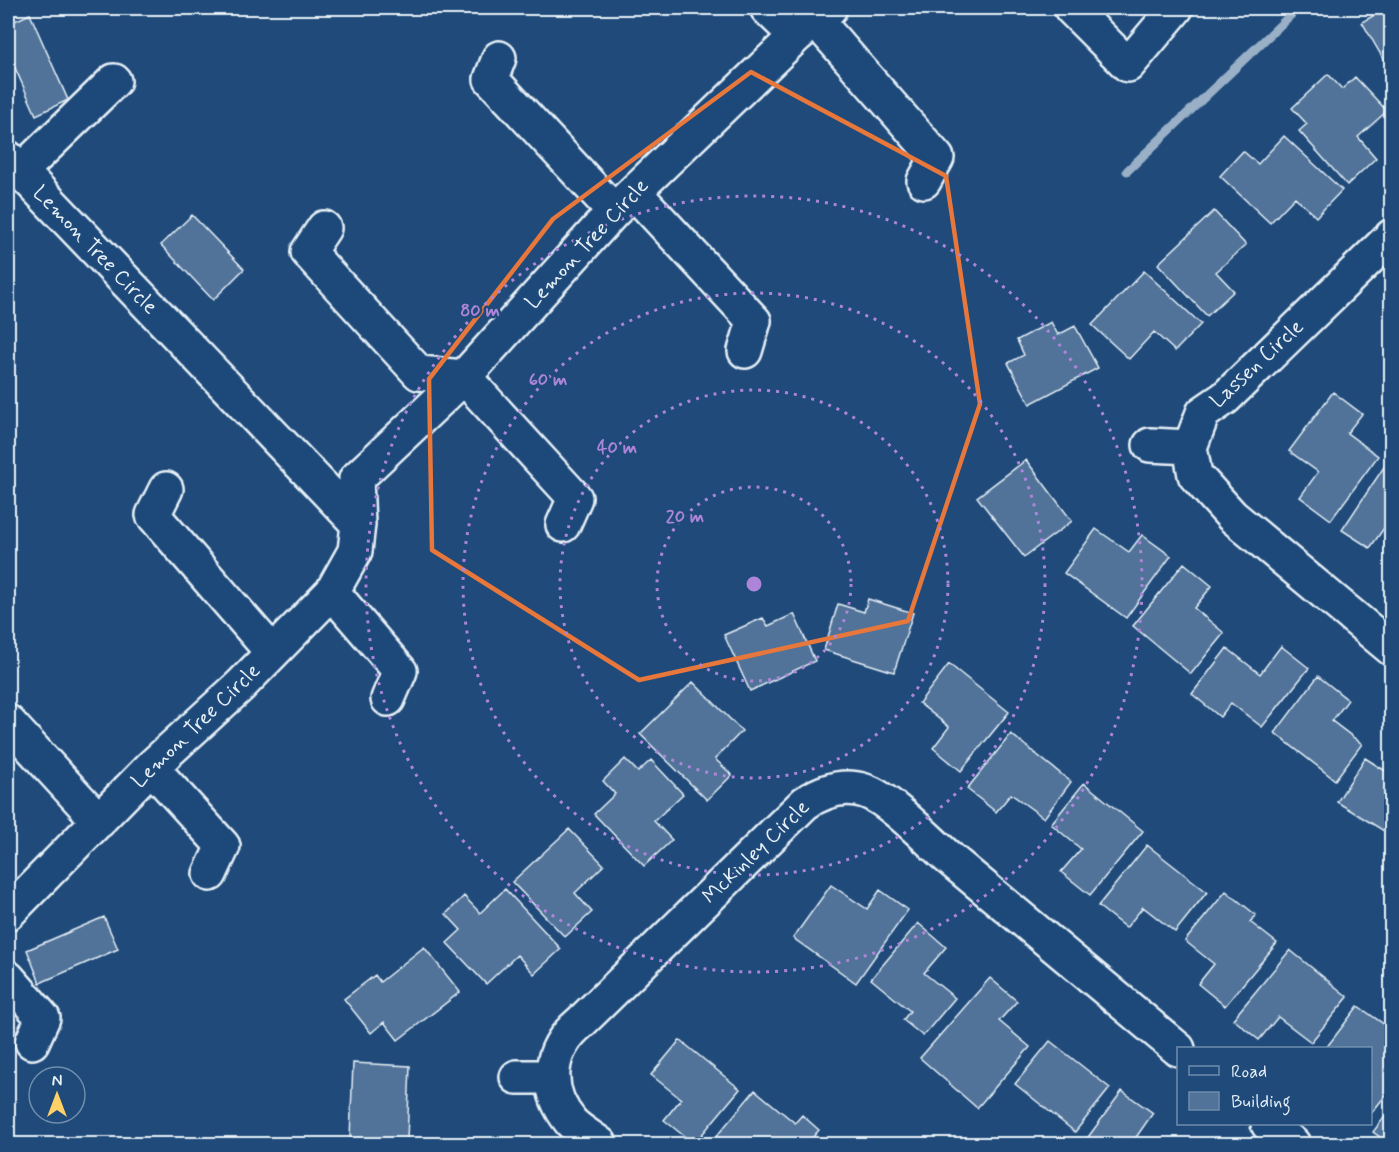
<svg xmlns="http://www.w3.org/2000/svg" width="1399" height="1152" font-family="Mynerve,sans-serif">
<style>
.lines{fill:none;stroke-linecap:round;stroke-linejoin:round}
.stream{stroke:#9ab0c7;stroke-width:9}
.building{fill:#517399;stroke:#e8f1f8;stroke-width:1.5}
.minor-casing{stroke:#e8f1f8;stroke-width:38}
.minor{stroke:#1f4a7a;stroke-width:33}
.marked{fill:none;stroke:#e8773b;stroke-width:4.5;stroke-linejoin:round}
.ring{fill:none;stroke:#ac85d9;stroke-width:3;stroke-dasharray:3 6}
.labels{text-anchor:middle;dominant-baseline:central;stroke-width:5;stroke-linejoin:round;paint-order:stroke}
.street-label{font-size:21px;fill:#e8f1f8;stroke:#1f4a7a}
.centre{fill:#ac85d9;stroke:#1f4a7a;stroke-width:3}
.ring-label{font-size:18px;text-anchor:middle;font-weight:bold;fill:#ac85d9;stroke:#1f4a7a;stroke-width:5;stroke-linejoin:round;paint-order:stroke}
</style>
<rect width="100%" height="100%" fill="#1f4a7a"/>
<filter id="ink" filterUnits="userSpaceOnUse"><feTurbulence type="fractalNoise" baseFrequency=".0167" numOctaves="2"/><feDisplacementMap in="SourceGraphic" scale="12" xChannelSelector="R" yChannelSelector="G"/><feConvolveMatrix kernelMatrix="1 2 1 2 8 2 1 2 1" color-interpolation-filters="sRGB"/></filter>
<g filter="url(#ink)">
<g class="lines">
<path class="stream" d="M 1127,171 L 1298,8"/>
</g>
<path class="building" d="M 1387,8 L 1392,8 L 1392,74 L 1362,22 Z
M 30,14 L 68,100 L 36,115 L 8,52 L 8,24 Z
M 1328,74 L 1342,89 L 1355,77 L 1387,111 L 1358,137 L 1376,158 L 1347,185 L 1299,131 L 1307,124 L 1292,108 Z
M 1284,136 L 1342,190 L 1316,217 L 1295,197 L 1270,223 L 1220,176 L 1243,151 L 1258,164 Z
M 1214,211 L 1246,245 L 1216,272 L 1234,291 L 1207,316 L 1158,264 Z
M 192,215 L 244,269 L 213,300 L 161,245 Z
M 1144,271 L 1201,324 L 1175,351 L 1154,332 L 1129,359 L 1092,325 Z
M 1051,322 L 1058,335 L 1075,326 L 1098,368 L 1030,404 L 1008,363 L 1024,355 L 1017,340 Z
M 1333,392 L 1362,414 L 1347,433 L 1378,456 L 1331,520 L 1300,497 L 1318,472 L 1289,451 Z
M 1390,458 L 1392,459 L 1392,533 L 1384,528 L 1370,548 L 1342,530 Z
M 1026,460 L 1072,521 L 1024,557 L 977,497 Z
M 1096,529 L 1129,552 L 1142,535 L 1171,556 L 1126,618 L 1064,573 Z
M 1184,563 L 1212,586 L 1194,608 L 1224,633 L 1191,674 L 1133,626 Z
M 868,599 L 913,613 L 894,672 L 824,650 L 838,604 L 864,612 Z
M 794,614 L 815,661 L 750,691 L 724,635 L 763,618 L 768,626 Z
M 1281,646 L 1309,668 L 1262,727 L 1231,703 L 1220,717 L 1192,694 L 1227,648 L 1260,674 Z
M 949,664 L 1009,712 L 961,771 L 933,748 L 949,727 L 919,703 Z
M 1318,676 L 1348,700 L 1332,721 L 1362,744 L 1335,780 L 1275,733 Z
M 693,682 L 742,731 L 715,759 L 732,775 L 707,800 L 640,734 Z
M 1011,734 L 1071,782 L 1044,818 L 1011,794 L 996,812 L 967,789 Z
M 1365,758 L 1392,775 L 1392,836 L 1337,802 Z
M 625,759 L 638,772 L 651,760 L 683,794 L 654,821 L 672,840 L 644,866 L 594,814 L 615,794 L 603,781 Z
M 1084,783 L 1143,831 L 1090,895 L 1061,872 L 1081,849 L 1051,824 Z
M 569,829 L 604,865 L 575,893 L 592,912 L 565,937 L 512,882 Z
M 1147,845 L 1207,892 L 1175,932 L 1143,907 L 1126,928 L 1098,906 Z
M 831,885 L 867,909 L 880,890 L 908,910 L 856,983 L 793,938 Z
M 505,889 L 561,949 L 534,974 L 517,955 L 486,984 L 447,943 L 461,930 L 446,914 L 464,896 L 480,913 Z
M 1226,891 L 1256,915 L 1250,922 L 1277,943 L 1225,1006 L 1198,984 L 1214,964 L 1185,941 Z
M 104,917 L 118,949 L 40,983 L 27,950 Z
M 918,923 L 946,947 L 924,973 L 955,998 L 923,1036 L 903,1020 L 910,1011 L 871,979 Z
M 424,947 L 460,992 L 398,1040 L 384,1022 L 371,1033 L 344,999 L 375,975 L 380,982 Z
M 1290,950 L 1348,997 L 1311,1042 L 1278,1017 L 1259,1040 L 1233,1019 Z
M 990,978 L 1017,1001 L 999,1021 L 1030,1047 L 977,1108 L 920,1058 Z
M 1358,1006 L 1392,1030 L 1392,1087 L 1370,1115 L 1370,1048 L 1326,1048 Z
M 680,1040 L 740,1089 L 694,1144 L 664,1120 L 681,1099 L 651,1075 Z
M 1050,1041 L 1110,1088 L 1075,1132 L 1015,1084 Z
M 353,1063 L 410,1066 L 407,1140 L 350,1138 Z
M 755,1090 L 795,1123 L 802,1115 L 819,1130 L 807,1144 L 710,1144 Z
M 1122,1091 L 1153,1113 L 1132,1143 L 1134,1144 L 1083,1144 Z
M 1392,1107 L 1392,1144 L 1390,1144 L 1373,1132 Z"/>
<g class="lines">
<defs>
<path id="minor" d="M 767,8 L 796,36
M 1071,8 L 1128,65 L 1176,8
M 816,20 L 937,158 L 924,181
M 499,58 L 491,79 L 614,211
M 8,158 L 358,524 L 355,551 L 332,592 L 240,686 L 151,767 L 8,913
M 20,172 L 114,81
M 634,192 L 754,321 L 745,351
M 324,228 L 308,252 L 419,373 L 464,377 L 575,498 L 563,525
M 1392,236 L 1225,398 L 1203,413 L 1190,447 L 1195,475 L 1232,516 L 1392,649
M 1150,445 L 1190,447
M 166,489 L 153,515 L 272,652
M 358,524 L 356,479 L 464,377 L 614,211 L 796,36 L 830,8
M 332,592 L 400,671 L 388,699
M 8,722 L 99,821
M 151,767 L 223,846 L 210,874
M 8,978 L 43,1018 L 32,1042
M 517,1077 L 553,1077
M 1268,1124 L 1293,1144
M 600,1144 C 591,1137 578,1130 571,1122 C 543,1088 548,1049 581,1022 L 805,803 C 823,791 844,784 865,791 C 890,799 929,841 950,859 C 1026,923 1102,986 1178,1049"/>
</defs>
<use href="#minor" class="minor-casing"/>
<use href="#minor" class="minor"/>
</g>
</g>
<path class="marked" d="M 751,72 L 946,176 L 980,404 L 908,621 L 639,680 L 432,550 L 429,379 L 553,219 Z"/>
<g class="ring">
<circle cx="754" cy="584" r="97"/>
<circle cx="754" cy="584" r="194"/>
<circle cx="754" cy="584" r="291"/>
<circle cx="754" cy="584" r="388"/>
</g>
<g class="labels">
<g class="street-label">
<text transform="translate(587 244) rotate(-47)">Lemon Tree Circle</text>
<text transform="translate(95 250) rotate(46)">Lemon Tree Circle</text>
<text transform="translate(1257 364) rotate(-43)">Lassen Circle</text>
<text transform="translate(196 726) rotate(-44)">Lemon Tree Circle</text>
<text transform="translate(756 852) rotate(-44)">McKinley Circle</text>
</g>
</g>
<circle cx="754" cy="584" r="9" class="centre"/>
<g class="ring-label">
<text x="480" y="316">80 m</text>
<text x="548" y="385">60 m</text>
<text x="617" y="453">40 m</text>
<text x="685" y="522">20 m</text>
</g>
<rect width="1399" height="1152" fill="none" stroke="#1f4a7a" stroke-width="30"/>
<rect x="15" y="15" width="1369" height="1122" fill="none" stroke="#e8f1f8" stroke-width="2" filter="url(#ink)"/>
<rect x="1177" y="1047" width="195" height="78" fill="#1f4a7a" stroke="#6f8dac" stroke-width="1.5"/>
<rect x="1189" y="1066" width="30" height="9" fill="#1f4a7a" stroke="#6f8dac" stroke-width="1.5"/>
<text x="1231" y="1077" font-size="18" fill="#e8f1f8">Road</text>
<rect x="1189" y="1092" width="30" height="18" fill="#517399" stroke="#6f8dac" stroke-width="1.5"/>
<text x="1231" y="1107" font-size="18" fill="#e8f1f8">Building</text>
<g transform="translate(57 1095)"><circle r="28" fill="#1f4a7a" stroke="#6f8dac" stroke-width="1.5"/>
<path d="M0-4.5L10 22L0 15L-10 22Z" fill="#ffd166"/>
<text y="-9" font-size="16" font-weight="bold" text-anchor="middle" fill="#e8f1f8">N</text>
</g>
</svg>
